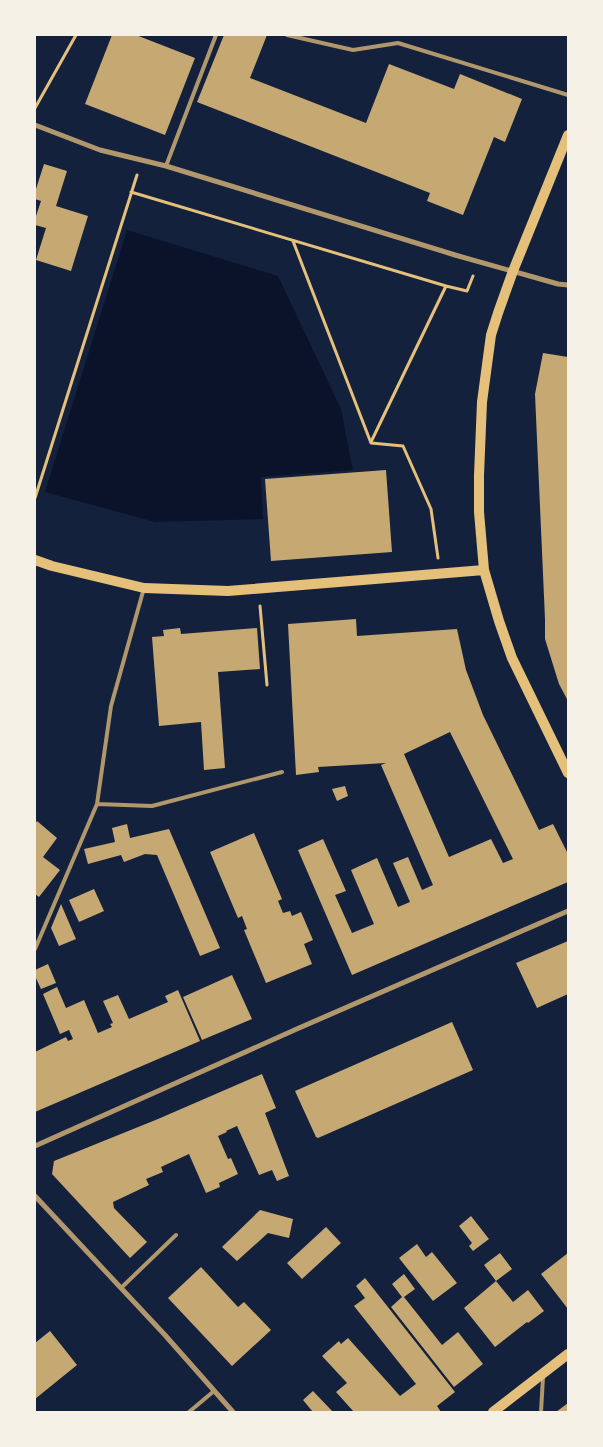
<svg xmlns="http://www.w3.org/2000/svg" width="603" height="1447" font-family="Jost,sans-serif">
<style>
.water{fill:#0b132b}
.building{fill:#c6a872;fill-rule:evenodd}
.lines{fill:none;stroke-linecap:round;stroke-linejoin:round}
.path{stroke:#e5c07b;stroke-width:3}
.service{stroke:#b1986c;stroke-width:4}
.minor{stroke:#b1986c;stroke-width:5}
.secondary{stroke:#e5c07b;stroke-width:10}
</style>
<rect width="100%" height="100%" fill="#14213d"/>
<path class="water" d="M 127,230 L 278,276 L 341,409 L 353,470 L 261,477 L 263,519 L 155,522 L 45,492 Z"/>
<path class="building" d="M 112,35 L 136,35 L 195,58 L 165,135 L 85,104 Z
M 224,35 L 267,35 L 250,78 L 366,123 L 389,64 L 454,89 L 460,74 L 522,99 L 505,142 L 494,137 L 463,215 L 427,201 L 430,193 L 197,102 Z
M 44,164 L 67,171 L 56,206 L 88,216 L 71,271 L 36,260 L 46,228 L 35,225 L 35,219 L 41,201 L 35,199 L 35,192 Z
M 543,353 L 568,357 L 568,701 L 559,684 L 545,639 L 545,619 L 535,394 Z
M 386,470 L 392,552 L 271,561 L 265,479 Z
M 356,619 L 357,636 L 457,629 L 466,670 L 483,715 L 539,830 L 553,824 L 568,854 L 568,882 L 352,975 L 298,850 L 323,839 L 346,891 L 335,895 L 352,933 L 374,924 L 351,870 L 377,858 L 398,907 L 410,902 L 393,863 L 408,857 L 422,890 L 433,885 L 381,765 L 386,763 L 318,767 L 319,772 L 296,775 L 288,624 ZM 450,732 L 513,859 L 503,863 L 491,839 L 449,857 L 404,754 Z
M 180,628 L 181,634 L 257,628 L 260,669 L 218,672 L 225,768 L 204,770 L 201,722 L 159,726 L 152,637 L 164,636 L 163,630 Z
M 345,786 L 348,796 L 337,801 L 332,789 Z
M 37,821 L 57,838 L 43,857 L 60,870 L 39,897 L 35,894 L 35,824 Z
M 127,824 L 130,838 L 169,829 L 220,948 L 200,956 L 157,855 L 145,854 L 124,862 L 121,855 L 88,864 L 84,849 L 115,842 L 112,828 Z
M 254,833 L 282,899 L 278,901 L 283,913 L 290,911 L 292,916 L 301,912 L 313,940 L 304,944 L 312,964 L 266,983 L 244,930 L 247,929 L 242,916 L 238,918 L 210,852 Z
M 94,889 L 104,911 L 79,922 L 69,900 Z
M 61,904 L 76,939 L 59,946 L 51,928 Z
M 568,941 L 568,994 L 537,1008 L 516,963 Z
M 48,964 L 56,983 L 41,989 L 35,976 L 35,970 Z
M 232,975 L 252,1019 L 202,1040 L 183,997 Z
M 57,987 L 66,1008 L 84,1000 L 98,1033 L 112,1027 L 110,1024 L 113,1023 L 103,1001 L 118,995 L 129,1019 L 168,1002 L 165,996 L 178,990 L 200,1041 L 35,1112 L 35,1052 L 66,1037 L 68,1041 L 73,1039 L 69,1030 L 60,1034 L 43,994 Z
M 452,1022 L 473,1070 L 318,1138 L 316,1137 L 295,1091 Z
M 262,1074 L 276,1108 L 265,1113 L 289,1176 L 277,1181 L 272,1170 L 259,1175 L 237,1126 L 226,1131 L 227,1132 L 218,1136 L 228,1159 L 231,1158 L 238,1174 L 219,1183 L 220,1187 L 206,1193 L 189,1154 L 161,1167 L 163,1172 L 146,1179 L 149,1185 L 113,1202 L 114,1208 L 147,1242 L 130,1258 L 52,1174 L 54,1161 L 158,1119 Z
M 260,1210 L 293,1219 L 289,1238 L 268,1233 L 237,1261 L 222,1247 Z
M 471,1216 L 489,1239 L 473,1251 L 469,1246 L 472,1243 L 459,1226 Z
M 326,1227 L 341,1243 L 302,1279 L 287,1263 Z
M 417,1244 L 426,1257 L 432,1252 L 457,1283 L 433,1301 L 399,1258 Z
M 500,1253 L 512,1269 L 496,1281 L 513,1302 L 528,1290 L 544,1311 L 528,1323 L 527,1322 L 495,1347 L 464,1308 L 496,1281 L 484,1265 Z
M 568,1253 L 568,1309 L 541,1274 Z
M 201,1267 L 238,1307 L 244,1302 L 271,1330 L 232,1366 L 168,1298 Z
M 404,1274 L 415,1289 L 404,1297 L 442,1345 L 458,1332 L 483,1364 L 454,1387 L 391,1307 L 402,1297 L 392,1284 Z
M 365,1278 L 455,1392 L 437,1406 L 441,1412 L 354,1412 L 336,1392 L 347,1383 L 322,1356 L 339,1341 L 341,1344 L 348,1338 L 400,1396 L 416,1384 L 354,1306 L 365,1298 L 356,1286 Z
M 50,1331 L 77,1365 L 35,1399 L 35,1343 Z
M 313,1391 L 333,1412 L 313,1412 L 303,1400 Z
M 568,1403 L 568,1412 L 556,1412 Z"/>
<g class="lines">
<path class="path" d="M 35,108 L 76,35
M 131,192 L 446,286
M 293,241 L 371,443 L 403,446 L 431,509 L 438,558
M 371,442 L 446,286 L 467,291 L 473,276
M 35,498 L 137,175
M 260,606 L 267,685"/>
<path class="service" d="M 287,35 L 353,50 L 398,43 L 568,95
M 166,166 L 216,35
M 97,804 L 152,806 L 282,772
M 35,949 L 97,804 L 111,706 L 144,588
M 121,1288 L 176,1235
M 189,1412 L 214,1391
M 541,1412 L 543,1377"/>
<path class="minor" d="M 35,125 L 100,150 L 166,166 L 455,255 L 558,284 L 568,285
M 35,1146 L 299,1028 L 568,911
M 35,1196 L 164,1334 L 233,1412"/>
<path class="secondary" d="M 568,135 L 513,271 L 498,313 L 491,335 L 482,402 L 479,475 L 479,512 L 484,570 L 499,621 L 512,658 L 568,773
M 35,560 L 52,566 L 144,588 L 228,591 L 484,570
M 493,1412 L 568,1354"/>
</g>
<rect width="603" height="1447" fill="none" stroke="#f6f1e7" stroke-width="72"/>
</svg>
